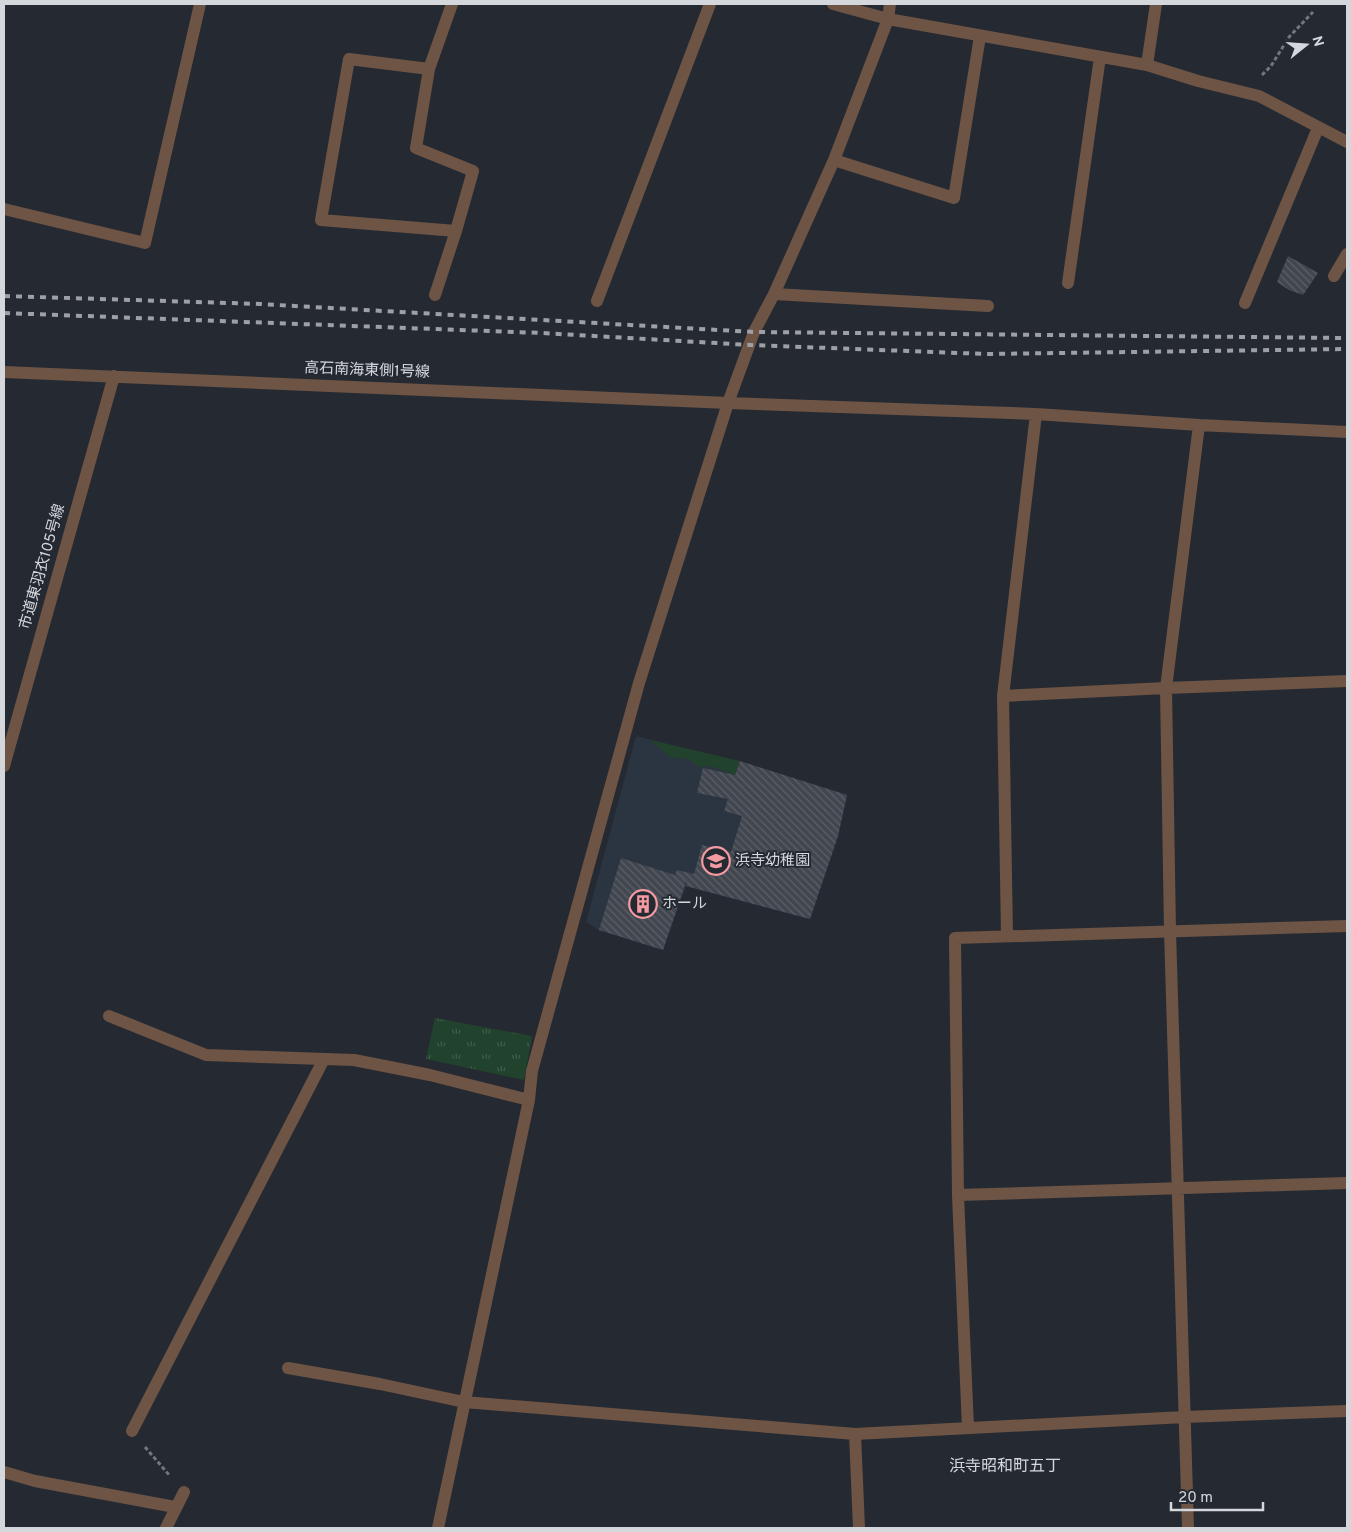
<svg xmlns="http://www.w3.org/2000/svg" width="1351" height="1532" font-family="Overpass,'Noto Sans JP',sans-serif">
<style>
.built{fill:#2b3441}
.green{fill:#21422c}
.park{fill:url(#park-tufts)}
.building{fill:url(#building-back-hatch)}
.lines{fill:none;stroke-linecap:round;stroke-linejoin:round}
.path{stroke:#72777e;stroke-width:3;stroke-dasharray:4 2.5;stroke-linecap:butt}
.minor{stroke:#6e5445;stroke-width:12}
.rail{stroke:#9da1a7;stroke-width:4;stroke-dasharray:6 6;stroke-linecap:butt}
.labels{text-anchor:middle;dominant-baseline:central;stroke-width:4;stroke-linejoin:round;paint-order:stroke}
.street-label{font-size:15px;fill:#d4d8dd;stroke:#252a32}
.poi-label{font-size:15px;fill:#d4d8dd;stroke:#252a32;text-anchor:start}
.neighbourhood-label{font-size:16px;fill:#d4d8dd;stroke:#252a32}
</style>
<defs>
<pattern id="park-tufts" width="24" height="20" patternUnits="userSpaceOnUse" patternTransform="scale(1.25)"><rect width="24" height="20" fill="#21422c"/><path d="M3 7l-1-3M5 7V3M7 7l1-3M15 17l-1-3M17 17v-4M19 17l1-3" fill="none" stroke="#405d4a"/></pattern>
<pattern id="building-back-hatch" width="6" height="6" patternUnits="userSpaceOnUse" patternTransform="scale(1.25)"><rect width="6" height="6" fill="#41464f"/><path d="M-1 5l2 2M0 0l6 6M5-1l2 2" fill="none" stroke="#5c6068"/></pattern>
</defs>
<rect width="100%" height="100%" fill="#252a32"/>
<path class="built" d="M 636,736 L 740,762 L 847,795 L 838,836 L 810,919 L 686,886 L 663,950 L 599,930 L 586,922 Z"/>
<path class="green" d="M 650,740 L 740,761 L 735,775 L 711,766 L 698,767 C 691,758 682,757 671,758 Z"/>
<path class="park" d="M 435,1018 L 532,1036 L 524,1080 L 426,1059 Z"/>
<path class="building" d="M 1288,256 L 1318,273 L 1303,295 L 1289,290 L 1277,282 Z
M 740,761 L 847,795 L 838,836 L 810,919 L 686,886 L 687,879 L 663,950 L 599,930 L 621,858 L 675,875 L 677,870 L 694,874 L 702,845 L 731,852 L 742,816 L 724,811 L 728,799 L 697,793 L 703,768 L 735,775 Z"/>
<g class="lines">
<path class="path" d="M 1262,75 L 1271,66 L 1289,37 L 1313,12
M 145,1447 L 170,1476"/>
<path class="minor" d="M 833,4 L 888,19 L 1147,65 L 1198,81 L 1259,96 L 1347,142
M 1147,65 L 1156,4
M 429,69 L 349,59 L 321,220 L 456,231
M 834,160 L 954,198 L 980,36
M 4,209 L 145,243 L 200,4
M 1334,276 L 1347,254
M 1068,283 L 1100,57
M 774,294 L 988,306
M 435,295 L 456,231 L 473,171 L 416,148 L 429,69 L 452,4
M 597,301 L 710,4
M 1245,303 L 1318,128
M 4,372 L 728,403 L 1036,414 L 1199,425 L 1347,432
M 1003,696 L 1166,688 L 1347,681
M 4,766 L 114,376
M 1007,936 L 1003,696 L 1036,414
M 109,1016 L 206,1055 L 354,1060 L 430,1075 L 529,1100
M 958,1195 L 1347,1183
M 288,1368 L 380,1384 L 464,1402 L 855,1434 L 1184,1417 L 1347,1411
M 968,1428 L 958,1195 L 955,938 L 1347,926
M 132,1431 L 324,1059
M 855,1434 L 859,1528
M 4,1472 L 35,1481 L 175,1507
M 166,1528 L 184,1492
M 438,1528 L 529,1100 L 532,1071 L 639,683 L 728,403 L 754,332 L 774,294 L 834,160 L 888,19 L 890,4
M 1188,1528 L 1170,931 L 1166,688 L 1199,425"/>
<path class="rail" d="M 4,296 L 260,304 L 754,332 L 1347,338
M 4,313 L 542,333 L 750,345 L 986,354 L 1347,349"/>
</g>
<defs>
<symbol id="school-ring" viewBox="-11 -11 22 22"><circle r="9.5" fill="#252a32" stroke="#f49aa3" stroke-width="1.5"/><path d="M0-5L7-2L0 1L-7-2ZM-4 1L0 2.5L4 1V4Q0 6-4 4Z" fill="#f49aa3"/></symbol>
<symbol id="building-ring" viewBox="-11 -11 22 22"><circle r="9.5" fill="#252a32" stroke="#f49aa3" stroke-width="1.5"/><path d="M-4-6H4V6H1V3H-1V6H-4ZM-2.5-4.3h1.7v1.8h-1.7ZM.8-4.3h1.7v1.8H.8ZM-2.5-1h1.7V.8h-1.7ZM.8-1h1.7V.8H.8Z" fill="#f49aa3"/></symbol>
</defs>
<g fill-rule="evenodd">
<use href="#school-ring" x="700" y="845" width="32" height="32"/>
<use href="#building-ring" x="627" y="888" width="32" height="32"/>
</g>
<g class="labels">
<g class="street-label">
<text transform="translate(367 371) rotate(2)">高石南海東側1号線</text>
<text transform="translate(43 567) rotate(-74)">市道東羽衣105号線</text>
</g>
<g class="poi-label">
<text x="735" y="861">浜寺幼稚園</text>
<text x="662" y="904">ホール</text>
</g>
<g class="neighbourhood-label">
<text x="1005" y="1467">浜寺昭和町五丁</text>
</g>
</g>
<rect width="1351" height="1532" fill="none" stroke="#d4d8dd" stroke-width="10"/>
<g transform="translate(1306 45) rotate(73)" stroke="#252a32" stroke-width="4" paint-order="stroke">
<path d="M0-4L9 19L0 12L-9 19Z" fill="#d4d8dd"/>
<text y="-8" font-size="14" font-weight="bold" text-anchor="middle" fill="#d4d8dd">N</text>
</g>
<path d="M1171 1502v8h92v-8" fill="none" stroke="#d4d8dd" stroke-width="2.5"/>
<text x="1178" y="1502" font-size="15" fill="#d4d8dd" stroke="#252a32" stroke-width="4" paint-order="stroke">20 m</text>
</svg>
